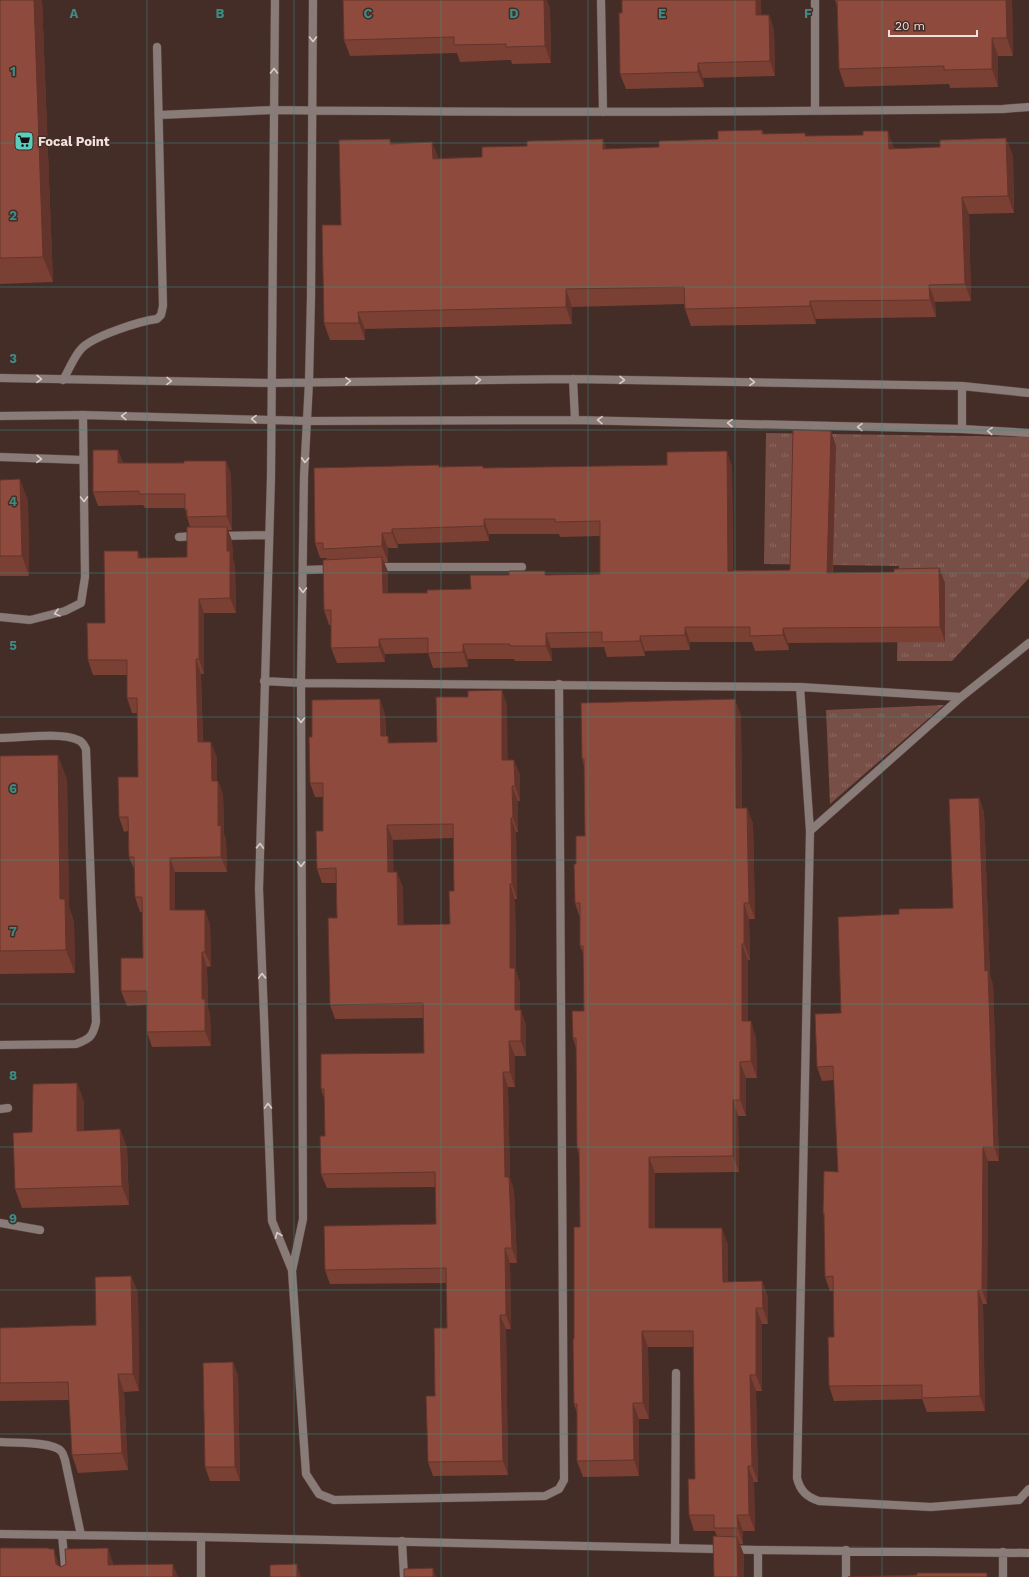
<svg xmlns="http://www.w3.org/2000/svg" width="1029" height="1577" font-family="'Work Sans',sans-serif">
<style>
.grass{fill:url(#grass-tufts)}
.lines{fill:none;stroke-linecap:round;stroke-linejoin:round}
.lane-casing{stroke:#604944;stroke-width:9}
.street-casing{stroke:#604944;stroke-width:9}
.lane{stroke:#887b78;stroke-width:8}
.street{stroke:#887b78;stroke-width:8}
.wall{fill:#7a4034;fill-rule:evenodd}
.shaded-wall{fill:#63342b}
.building{fill:#8e4b3d;stroke:#63342b;fill-rule:evenodd}
.oneway{stroke:#dbccc8}
.grid{fill:none;stroke:#3c8b84;stroke-width:1;stroke-opacity:0.55}
.labels{text-anchor:middle;dominant-baseline:central;stroke-width:3;stroke-linejoin:round;paint-order:stroke}
.poi-label{font-size:13px;font-weight:bold;fill:#f0e0dc;stroke:#442c27;text-anchor:start}
.grid-label{font-size:13px;text-anchor:middle;font-weight:bold;fill:#3c8b84;stroke:#442c27;stroke-width:3;stroke-linejoin:round;paint-order:stroke}
</style>
<defs>
<pattern id="grass-tufts" width="24" height="20" patternUnits="userSpaceOnUse"><rect width="24" height="20" fill="#784f46"/><path d="M3 7l-1-3M5 7V3M7 7l1-3M15 17l-1-3M17 17v-4M19 17l1-3" fill="none" stroke="#8c6860"/></pattern>
</defs>
<rect width="100%" height="100%" fill="#442c27"/>
<path class="grass" d="M 766,433 L 1029,437 L 1029,578 L 952,661 L 897,661 L 899,566 L 764,564 Z
M 944,705 L 830,804 L 826,710 Z"/>
<g class="lines">
<defs>
<path id="lane" d="M 159,115 L 274,110
M 63,380 C 69,370 74,356 82,348 C 94,336 140,321 157,319 L 161,315 L 163,306 L 157,47
M 0,457 L 83,460
M 0,617 L 30,620 L 65,611 L 81,603 L 85,577 L 83,415
M 0,738 C 20,738 61,732 78,740 C 82,741 84,745 86,749 L 96,1022 C 93,1036 90,1039 76,1044 L 0,1045
M 0,1109 L 8,1108
M 0,1223 L 40,1230
M 0,1442 C 14,1443 52,1441 61,1451 C 63,1453 64,1457 65,1460 L 81,1535
M 62,1535 L 66,1577
M 402,1541 L 404,1577
M 675,1548 L 676,1373
M 201,1577 L 201,1537"/>
<path id="street" d="M 275,0 L 271,477 L 259,889 L 272,1221 L 292,1270
M 313,0 L 311,297 L 309,382 L 304,476 L 301,683 L 303,1219 L 292,1271 L 306,1474 L 319,1494 L 334,1500 L 545,1496 L 559,1489 L 564,1480 L 559,684
M 601,0 L 603,112
M 274,110 C 517,113 760,112 1003,109 L 1029,107
M 815,111 L 815,0
M 0,378 L 272,383 L 573,379 L 962,386 L 1029,393
M 573,379 L 575,420
M 0,416 L 83,415 L 307,421 L 575,420 L 962,429 L 1029,433
M 962,429 L 962,386
M 220,536 L 268,535
M 179,537 L 196,536
M 375,567 L 522,567
M 304,570 L 333,569
M 1029,643 L 961,697 L 810,831 L 797,1478 C 800,1491 807,1497 819,1501 L 931,1507 L 1019,1500 L 1029,1489
M 264,681 L 301,683 L 800,687
M 810,831 L 800,687 L 961,697
M 0,1534 L 201,1537 L 758,1550 L 1029,1553
M 758,1550 L 758,1577
M 846,1550 L 846,1577
M 1003,1577 L 1003,1552"/>
</defs>
<use href="#lane" class="lane-casing"/>
<use href="#street" class="street-casing"/>
<use href="#lane" class="lane"/>
<use href="#street" class="street"/>
</g>
<path class="wall" d="M 0,0 L 42,0 L 53,282 L 0,284 Z
M 761,0 L 761,15 L 769,15 L 774,30 L 775,76 L 703,78 L 704,87 L 626,89 L 620,74 L 622,13 Z
M 835,0 L 1012,0 L 1013,56 L 998,56 L 998,87 L 950,88 L 949,84 L 845,87 L 839,69 L 837,6 Z
M 550,8 L 551,63 L 512,64 L 511,60 L 460,62 L 457,53 L 350,56 L 344,40 Z
M 762,130 L 764,134 L 805,133 L 806,136 L 894,148 L 1013,155 L 1014,213 L 969,214 L 971,301 L 935,302 L 936,317 L 816,319 L 816,324 L 691,326 L 685,309 L 684,304 L 572,307 L 572,324 L 365,329 L 365,340 L 330,340 L 324,323 L 341,225 L 390,139 L 391,144 L 438,158 L 482,157 L 527,146 L 603,139 L 606,149 L 659,147 L 718,139 Z
M 831,431 L 836,446 L 833,573 L 894,572 L 939,568 L 945,583 L 945,642 L 788,643 L 789,650 L 755,651 L 752,642 L 690,642 L 690,650 L 645,651 L 645,656 L 607,657 L 604,647 L 551,648 L 552,661 L 515,661 L 514,659 L 468,659 L 468,667 L 433,668 L 428,653 L 385,654 L 385,662 L 337,663 L 331,648 L 331,625 L 329,625 L 324,610 L 327,559 L 326,558 L 320,558 L 315,543 L 440,467 L 483,466 L 483,468 L 732,466 L 733,570 L 790,570 ZM 489,534 L 559,534 L 560,537 L 600,536 L 600,574 L 546,575 L 471,589 L 427,593 L 388,593 L 388,572 L 384,562 L 388,562 L 388,548 L 398,548 L 398,544 L 489,541 Z
M 118,450 L 123,463 L 184,463 L 226,461 L 231,475 L 232,530 L 228,530 L 232,541 L 233,559 L 235,566 L 236,613 L 204,613 L 204,674 L 201,674 L 203,742 L 217,757 L 217,781 L 218,781 L 223,795 L 224,834 L 226,840 L 227,872 L 175,872 L 175,910 L 210,924 L 211,966 L 207,967 L 208,1008 L 210,1014 L 211,1046 L 152,1047 L 147,1032 L 147,1005 L 127,1006 L 121,991 L 143,958 L 142,912 L 140,912 L 135,897 L 135,871 L 129,857 L 128,831 L 124,832 L 119,817 L 138,777 L 137,713 L 132,713 L 127,698 L 127,675 L 93,675 L 88,660 L 105,623 L 140,558 L 187,557 L 190,527 L 187,517 L 185,508 L 145,508 L 143,505 L 98,506 L 93,492 Z
M 0,480 L 28,500 L 29,576 L 0,576 Z
M 507,705 L 507,760 L 520,774 L 520,801 L 518,801 L 518,832 L 516,832 L 517,899 L 515,899 L 516,971 L 520,983 L 520,1010 L 526,1025 L 526,1056 L 515,1056 L 515,1087 L 508,1087 L 510,1178 L 514,1191 L 517,1263 L 510,1263 L 511,1329 L 506,1329 L 508,1475 L 433,1476 L 428,1462 L 435,1396 L 447,1328 L 446,1283 L 330,1284 L 325,1270 L 436,1224 L 435,1187 L 327,1188 L 321,1174 L 325,1136 L 324,1098 L 321,1089 L 424,1053 L 423,1018 L 335,1019 L 330,1005 L 337,918 L 336,883 L 322,883 L 317,869 L 323,831 L 323,797 L 315,797 L 310,783 L 312,737 L 385,714 L 386,736 L 390,743 L 437,742 ZM 453,838 L 454,891 L 450,924 L 403,925 L 403,887 L 393,872 L 393,840 Z
M 741,715 L 742,808 L 747,808 L 753,824 L 755,919 L 749,919 L 750,960 L 748,960 L 748,1021 L 756,1037 L 757,1078 L 746,1078 L 746,1116 L 738,1116 L 739,1172 L 655,1173 L 655,1228 L 728,1244 L 728,1282 L 762,1281 L 768,1297 L 768,1324 L 762,1324 L 762,1391 L 756,1391 L 758,1482 L 754,1482 L 755,1531 L 743,1531 L 743,1544 L 740,1544 L 744,1555 L 717,1537 L 715,1531 L 694,1531 L 689,1515 L 695,1479 L 694,1347 L 648,1347 L 649,1419 L 639,1419 L 639,1476 L 583,1477 L 577,1461 L 577,1413 L 574,1404 L 574,1339 L 580,1227 L 579,1155 L 577,1148 L 576,1048 L 573,1038 L 584,1011 L 583,953 L 580,946 L 580,918 L 575,903 L 576,864 L 585,836 L 584,766 L 582,759 Z
M 0,756 L 67,779 L 69,907 L 74,922 L 75,973 L 0,974 Z
M 979,798 L 984,812 L 990,976 L 993,985 L 999,1161 L 988,1161 L 987,1304 L 983,1304 L 985,1411 L 927,1412 L 922,1399 L 834,1401 L 829,1386 L 834,1337 L 833,1291 L 830,1291 L 825,1277 L 824,1217 L 823,1213 L 838,1172 L 834,1080 L 822,1081 L 817,1067 L 841,1013 L 899,914 L 953,908 Z
M 77,1083 L 84,1102 L 84,1131 L 120,1129 L 127,1148 L 129,1205 L 22,1208 L 15,1189 L 32,1132 Z
M 131,1276 L 138,1293 L 139,1391 L 124,1392 L 128,1470 L 78,1473 L 72,1455 L 69,1400 L 0,1401 L 0,1328 L 96,1325 Z
M 233,1362 L 238,1376 L 240,1481 L 210,1481 L 205,1467 Z"/>
<path class="shaded-wall" d="M 34,0 L 42,0 L 53,282 L 43,257 Z
M 544,0 L 547,0 L 550,8 L 551,63 L 545,46 Z
M 756,0 L 761,0 L 762,30 L 756,15 Z
M 1006,0 L 1012,0 L 1013,56 L 1007,38 Z
M 769,15 L 774,30 L 775,76 L 770,61 Z
M 992,38 L 998,56 L 998,87 L 992,69 Z
M 698,63 L 703,78 L 704,87 L 698,72 Z
M 888,131 L 894,148 L 895,166 L 889,149 Z
M 1006,138 L 1013,155 L 1014,213 L 1008,196 Z
M 603,139 L 609,156 L 603,149 Z
M 432,142 L 439,159 L 433,159 Z
M 962,197 L 969,214 L 971,301 L 965,284 Z
M 929,285 L 935,302 L 936,317 L 930,300 Z
M 566,289 L 572,307 L 572,324 L 566,307 Z
M 810,301 L 816,319 L 816,324 L 810,306 Z
M 358,312 L 365,329 L 365,340 L 359,323 Z
M 831,431 L 836,446 L 832,588 L 827,573 Z
M 118,450 L 123,464 L 118,463 Z
M 727,451 L 732,466 L 733,586 L 728,571 Z
M 226,461 L 231,475 L 232,530 L 227,516 Z
M 20,479 L 28,500 L 29,576 L 22,556 Z
M 484,519 L 489,534 L 489,541 L 484,526 Z
M 227,527 L 232,541 L 233,559 L 235,566 L 236,613 L 230,598 L 227,551 Z
M 392,529 L 398,544 L 398,548 L 392,533 Z
M 382,533 L 388,548 L 388,562 L 382,546 Z
M 138,551 L 143,566 L 138,558 Z
M 382,557 L 388,572 L 388,608 L 383,593 Z
M 939,568 L 945,583 L 945,642 L 940,627 Z
M 199,599 L 204,613 L 204,674 L 199,659 Z
M 685,627 L 690,642 L 690,650 L 685,635 Z
M 783,628 L 788,643 L 789,650 L 783,635 Z
M 546,633 L 551,648 L 552,661 L 546,646 Z
M 640,636 L 645,651 L 645,656 L 640,641 Z
M 379,639 L 385,654 L 385,662 L 379,647 Z
M 463,644 L 468,659 L 468,667 L 463,652 Z
M 196,659 L 201,674 L 203,757 L 198,742 Z
M 502,690 L 507,705 L 508,774 L 502,760 Z
M 380,699 L 385,714 L 386,751 L 381,736 Z
M 735,699 L 741,715 L 742,824 L 736,808 Z
M 388,736 L 393,751 L 388,743 Z
M 211,742 L 217,757 L 217,795 L 212,781 Z
M 58,755 L 67,779 L 69,907 L 74,922 L 75,973 L 66,950 L 60,899 Z
M 514,760 L 520,774 L 520,801 L 515,786 Z
M 218,781 L 223,795 L 224,834 L 226,840 L 227,872 L 221,857 L 218,826 Z
M 512,786 L 518,801 L 518,832 L 513,818 Z
M 979,798 L 984,812 L 990,976 L 993,985 L 999,1161 L 994,1147 L 985,971 Z
M 747,808 L 753,824 L 755,919 L 749,903 Z
M 511,818 L 516,832 L 517,899 L 512,884 Z
M 387,825 L 393,840 L 394,887 L 388,872 Z
M 170,858 L 175,872 L 175,925 L 170,910 Z
M 397,872 L 403,887 L 404,940 L 398,925 Z
M 510,884 L 515,899 L 516,971 L 520,983 L 520,1025 L 515,1010 L 510,968 Z
M 744,903 L 749,919 L 750,960 L 744,944 Z
M 205,910 L 210,924 L 211,966 L 205,952 Z
M 742,944 L 748,960 L 748,1038 L 742,1021 Z
M 202,952 L 207,967 L 208,1008 L 210,1014 L 211,1046 L 205,1031 L 202,999 Z
M 521,1010 L 526,1025 L 526,1056 L 521,1041 Z
M 751,1021 L 756,1037 L 757,1078 L 751,1061 Z
M 509,1041 L 515,1056 L 515,1087 L 510,1072 Z
M 740,1062 L 746,1078 L 746,1116 L 740,1100 Z
M 503,1072 L 508,1087 L 510,1178 L 514,1191 L 517,1263 L 512,1248 L 505,1177 Z
M 77,1083 L 84,1102 L 84,1150 L 77,1131 Z
M 733,1100 L 738,1116 L 739,1172 L 733,1156 Z
M 120,1129 L 127,1148 L 129,1205 L 122,1186 Z
M 983,1147 L 988,1161 L 987,1304 L 982,1290 Z
M 649,1157 L 655,1173 L 655,1244 L 649,1228 Z
M 722,1228 L 728,1244 L 728,1298 L 723,1282 Z
M 505,1248 L 510,1263 L 511,1329 L 506,1315 Z
M 131,1276 L 138,1293 L 139,1391 L 133,1374 Z
M 762,1281 L 768,1297 L 768,1324 L 763,1308 Z
M 978,1290 L 983,1304 L 985,1411 L 980,1396 Z
M 756,1308 L 762,1324 L 762,1391 L 756,1375 Z
M 500,1315 L 506,1329 L 508,1475 L 503,1461 Z
M 642,1331 L 648,1347 L 649,1419 L 643,1403 Z
M 233,1362 L 238,1376 L 240,1481 L 235,1467 Z
M 118,1374 L 124,1392 L 128,1470 L 122,1453 Z
M 750,1375 L 756,1391 L 758,1482 L 752,1466 Z
M 633,1403 L 639,1419 L 639,1476 L 634,1460 Z
M 748,1466 L 754,1482 L 755,1531 L 749,1515 Z
M 737,1515 L 743,1531 L 743,1544 L 738,1528 Z
M 737,1537 L 744,1555 L 744,1577 L 738,1577 Z
M 108,1548 L 113,1563 L 113,1577 L 108,1565 Z
M 54,1549 L 59,1565 L 61,1577 L 56,1564 Z
M 173,1564 L 178,1577 L 173,1577 Z
M 297,1564 L 301,1577 L 297,1577 Z
M 433,1568 L 436,1577 L 433,1577 Z"/>
<path class="building" d="M 0,0 L 34,0 L 43,257 L 0,258 Z
M 343,0 L 544,0 L 545,46 L 506,47 L 506,44 L 454,45 L 454,37 L 344,40 Z
M 622,0 L 756,0 L 756,15 L 769,15 L 770,61 L 698,63 L 698,72 L 620,74 L 619,13 L 622,13 Z
M 837,0 L 1006,0 L 1007,38 L 992,38 L 992,69 L 944,70 L 944,66 L 839,69 Z
M 762,130 L 762,134 L 805,133 L 805,136 L 863,135 L 863,131 L 888,131 L 889,149 L 940,147 L 940,140 L 1006,138 L 1008,196 L 962,197 L 965,284 L 929,285 L 930,300 L 810,301 L 810,306 L 685,309 L 684,287 L 566,289 L 566,307 L 358,312 L 359,323 L 324,323 L 322,225 L 341,225 L 339,140 L 390,139 L 390,144 L 432,142 L 433,159 L 482,157 L 482,147 L 527,146 L 527,141 L 603,139 L 603,149 L 659,147 L 659,141 L 718,139 L 718,131 Z
M 793,430 L 831,431 L 827,573 L 894,572 L 894,569 L 939,568 L 940,627 L 783,628 L 783,635 L 750,636 L 750,627 L 685,627 L 685,635 L 640,636 L 640,641 L 602,642 L 602,632 L 546,633 L 546,646 L 510,646 L 510,644 L 463,644 L 463,652 L 428,653 L 428,638 L 379,639 L 379,647 L 331,648 L 331,610 L 324,610 L 323,560 L 382,557 L 383,593 L 427,593 L 427,590 L 471,589 L 470,575 L 509,575 L 509,571 L 545,571 L 545,575 L 600,574 L 600,521 L 555,522 L 555,519 L 484,519 L 484,526 L 392,529 L 392,533 L 382,533 L 382,546 L 323,549 L 323,543 L 315,543 L 314,468 L 439,465 L 439,467 L 483,466 L 483,468 L 667,465 L 667,452 L 727,451 L 728,571 L 790,570 Z
M 93,450 L 118,450 L 118,463 L 184,463 L 184,461 L 226,461 L 227,516 L 187,517 L 187,510 L 185,510 L 185,494 L 139,494 L 139,491 L 93,492 Z
M 20,479 L 22,556 L 0,556 L 0,480 Z
M 187,527 L 227,527 L 227,551 L 230,551 L 230,598 L 199,599 L 199,659 L 196,659 L 198,742 L 211,742 L 212,781 L 218,781 L 218,826 L 221,825 L 221,857 L 170,858 L 170,910 L 205,910 L 205,952 L 202,952 L 202,999 L 205,999 L 205,1031 L 147,1032 L 147,991 L 121,991 L 121,958 L 143,958 L 142,897 L 135,897 L 134,857 L 129,857 L 128,817 L 119,817 L 118,777 L 138,777 L 137,698 L 127,698 L 127,660 L 88,660 L 87,623 L 105,623 L 104,551 L 138,551 L 138,558 L 187,557 Z
M 502,690 L 502,760 L 514,760 L 515,786 L 512,786 L 513,818 L 511,818 L 512,884 L 510,884 L 510,968 L 515,968 L 515,1010 L 521,1010 L 521,1041 L 509,1041 L 510,1072 L 503,1072 L 505,1177 L 509,1177 L 512,1248 L 505,1248 L 506,1315 L 500,1315 L 503,1461 L 428,1462 L 426,1396 L 435,1396 L 434,1328 L 447,1328 L 446,1268 L 325,1270 L 324,1226 L 436,1224 L 435,1172 L 321,1174 L 320,1136 L 325,1136 L 324,1089 L 321,1089 L 321,1054 L 424,1053 L 423,1003 L 330,1005 L 328,918 L 337,918 L 336,868 L 317,869 L 316,831 L 323,831 L 323,783 L 310,783 L 309,737 L 312,737 L 312,700 L 380,699 L 381,736 L 388,736 L 388,743 L 437,742 L 436,697 L 468,697 L 468,691 ZM 453,824 L 454,891 L 449,891 L 450,924 L 398,925 L 397,872 L 388,872 L 387,825 Z
M 735,699 L 736,808 L 747,808 L 748,860 L 749,903 L 744,903 L 744,944 L 742,944 L 742,1021 L 751,1021 L 751,1061 L 740,1062 L 740,1100 L 733,1100 L 733,1156 L 649,1157 L 649,1228 L 722,1228 L 723,1282 L 762,1281 L 763,1308 L 756,1308 L 756,1375 L 750,1375 L 752,1466 L 748,1466 L 749,1515 L 737,1515 L 738,1528 L 714,1528 L 714,1515 L 689,1515 L 688,1479 L 695,1479 L 693,1331 L 642,1331 L 643,1403 L 633,1403 L 634,1460 L 577,1461 L 577,1404 L 574,1404 L 573,1339 L 574,1339 L 574,1227 L 580,1227 L 579,1148 L 577,1148 L 576,1038 L 573,1038 L 572,1011 L 584,1011 L 583,946 L 580,946 L 580,903 L 575,903 L 574,864 L 576,864 L 576,836 L 585,836 L 584,759 L 582,759 L 581,703 Z
M 58,755 L 60,899 L 65,899 L 66,950 L 0,951 L 0,756 Z
M 979,798 L 985,971 L 988,970 L 994,1147 L 983,1147 L 982,1290 L 978,1290 L 980,1396 L 922,1398 L 922,1385 L 829,1386 L 828,1337 L 834,1337 L 833,1276 L 825,1277 L 824,1213 L 823,1213 L 824,1171 L 838,1172 L 833,1066 L 817,1067 L 815,1014 L 841,1013 L 838,917 L 899,914 L 899,909 L 953,908 L 949,799 Z
M 77,1083 L 77,1131 L 120,1129 L 122,1186 L 15,1189 L 13,1133 L 32,1132 L 33,1084 Z
M 131,1276 L 133,1374 L 118,1374 L 122,1453 L 72,1455 L 68,1382 L 0,1383 L 0,1328 L 96,1325 L 95,1277 Z
M 233,1362 L 235,1467 L 205,1467 L 203,1363 Z
M 713,1536 L 737,1537 L 738,1577 L 714,1577 Z
M 0,1548 L 49,1548 L 49,1549 L 54,1549 L 56,1564 L 61,1567 L 66,1564 L 65,1549 L 108,1548 L 108,1565 L 173,1564 L 173,1577 L 0,1577 Z
M 297,1564 L 297,1577 L 270,1577 L 270,1565 Z
M 433,1568 L 433,1577 L 404,1577 L 404,1569 Z
M 917,1573 L 987,1573 L 987,1577 L 848,1577 L 917,1575 Z"/>
<defs><path id="oneway-chevron" d="M-2-3.5L2.5 0L-2 3.5" fill="none" stroke-width="1.6" stroke-linecap="round" stroke-linejoin="round"/></defs>
<g class="oneway">
<use href="#oneway-chevron" transform="translate(313 39) rotate(90)"/>
<use href="#oneway-chevron" transform="translate(274 71) rotate(-90)"/>
<use href="#oneway-chevron" transform="translate(39 379) rotate(1)"/>
<use href="#oneway-chevron" transform="translate(478 380) rotate(-1)"/>
<use href="#oneway-chevron" transform="translate(622 380) rotate(1)"/>
<use href="#oneway-chevron" transform="translate(169 381) rotate(1)"/>
<use href="#oneway-chevron" transform="translate(348 381) rotate(-1)"/>
<use href="#oneway-chevron" transform="translate(752 382) rotate(1)"/>
<use href="#oneway-chevron" transform="translate(124 416) rotate(-179)"/>
<use href="#oneway-chevron" transform="translate(254 419) rotate(-179)"/>
<use href="#oneway-chevron" transform="translate(600 420) rotate(-179)"/>
<use href="#oneway-chevron" transform="translate(730 423) rotate(-179)"/>
<use href="#oneway-chevron" transform="translate(860 427) rotate(-179)"/>
<use href="#oneway-chevron" transform="translate(990 431) rotate(-177)"/>
<use href="#oneway-chevron" transform="translate(39 459) rotate(2)"/>
<use href="#oneway-chevron" transform="translate(305 460) rotate(93)"/>
<use href="#oneway-chevron" transform="translate(84 499) rotate(89)"/>
<use href="#oneway-chevron" transform="translate(303 590) rotate(91)"/>
<use href="#oneway-chevron" transform="translate(57 613) rotate(165)"/>
<use href="#oneway-chevron" transform="translate(301 720) rotate(90)"/>
<use href="#oneway-chevron" transform="translate(260 846) rotate(-88)"/>
<use href="#oneway-chevron" transform="translate(301 864) rotate(90)"/>
<use href="#oneway-chevron" transform="translate(262 976) rotate(-92)"/>
<use href="#oneway-chevron" transform="translate(268 1106) rotate(-92)"/>
<use href="#oneway-chevron" transform="translate(278 1235) rotate(-112)"/>
</g>
<path class="grid" d="M 147,0 L 147,1577M 294,0 L 294,1577M 441,0 L 441,1577M 588,0 L 588,1577M 735,0 L 735,1577M 882,0 L 882,1577M 0,143 L 1029,143M 0,287 L 1029,287M 0,430 L 1029,430M 0,573 L 1029,573M 0,717 L 1029,717M 0,860 L 1029,860M 0,1004 L 1029,1004M 0,1147 L 1029,1147M 0,1290 L 1029,1290M 0,1434 L 1029,1434"/>
<defs>
<symbol id="supermarket-square" viewBox="-11 -11 22 22"><rect x="-9" y="-9" width="18" height="18" rx="4" fill="#5acebd" stroke="#442c27"/><path d="M-6-5.5h2.5l.6 2H6L4.5 2H-2.5L-4.4-4H-6ZM-1.5 3.2a1.3 1.3 0 1 0 .1 0ZM3 3.2a1.3 1.3 0 1 0 .1 0Z" fill="#111"/></symbol>
</defs>
<g fill-rule="evenodd">
<use href="#supermarket-square" x="13" y="130" width="22" height="22"/>
</g>
<g class="labels">
<g class="poi-label">
<text x="38" y="141">Focal Point</text>
</g>
</g>
<g class="grid-label">
<text x="74" y="18">A</text>
<text x="220" y="18">B</text>
<text x="368" y="18">C</text>
<text x="514" y="18">D</text>
<text x="662" y="18">E</text>
<text x="808" y="18">F</text>
<text x="13" y="76">1</text>
<text x="13" y="220">2</text>
<text x="13" y="363">3</text>
<text x="13" y="506">4</text>
<text x="13" y="650">5</text>
<text x="13" y="793">6</text>
<text x="13" y="936">7</text>
<text x="13" y="1080">8</text>
<text x="13" y="1223">9</text>
</g>
<path d="M889 30v6h88v-6" fill="none" stroke="#f0e0dc" stroke-width="2"/>
<text x="895" y="30" font-size="12" fill="#f0e0dc" stroke="#442c27" stroke-width="3" paint-order="stroke">20 m</text>
</svg>
